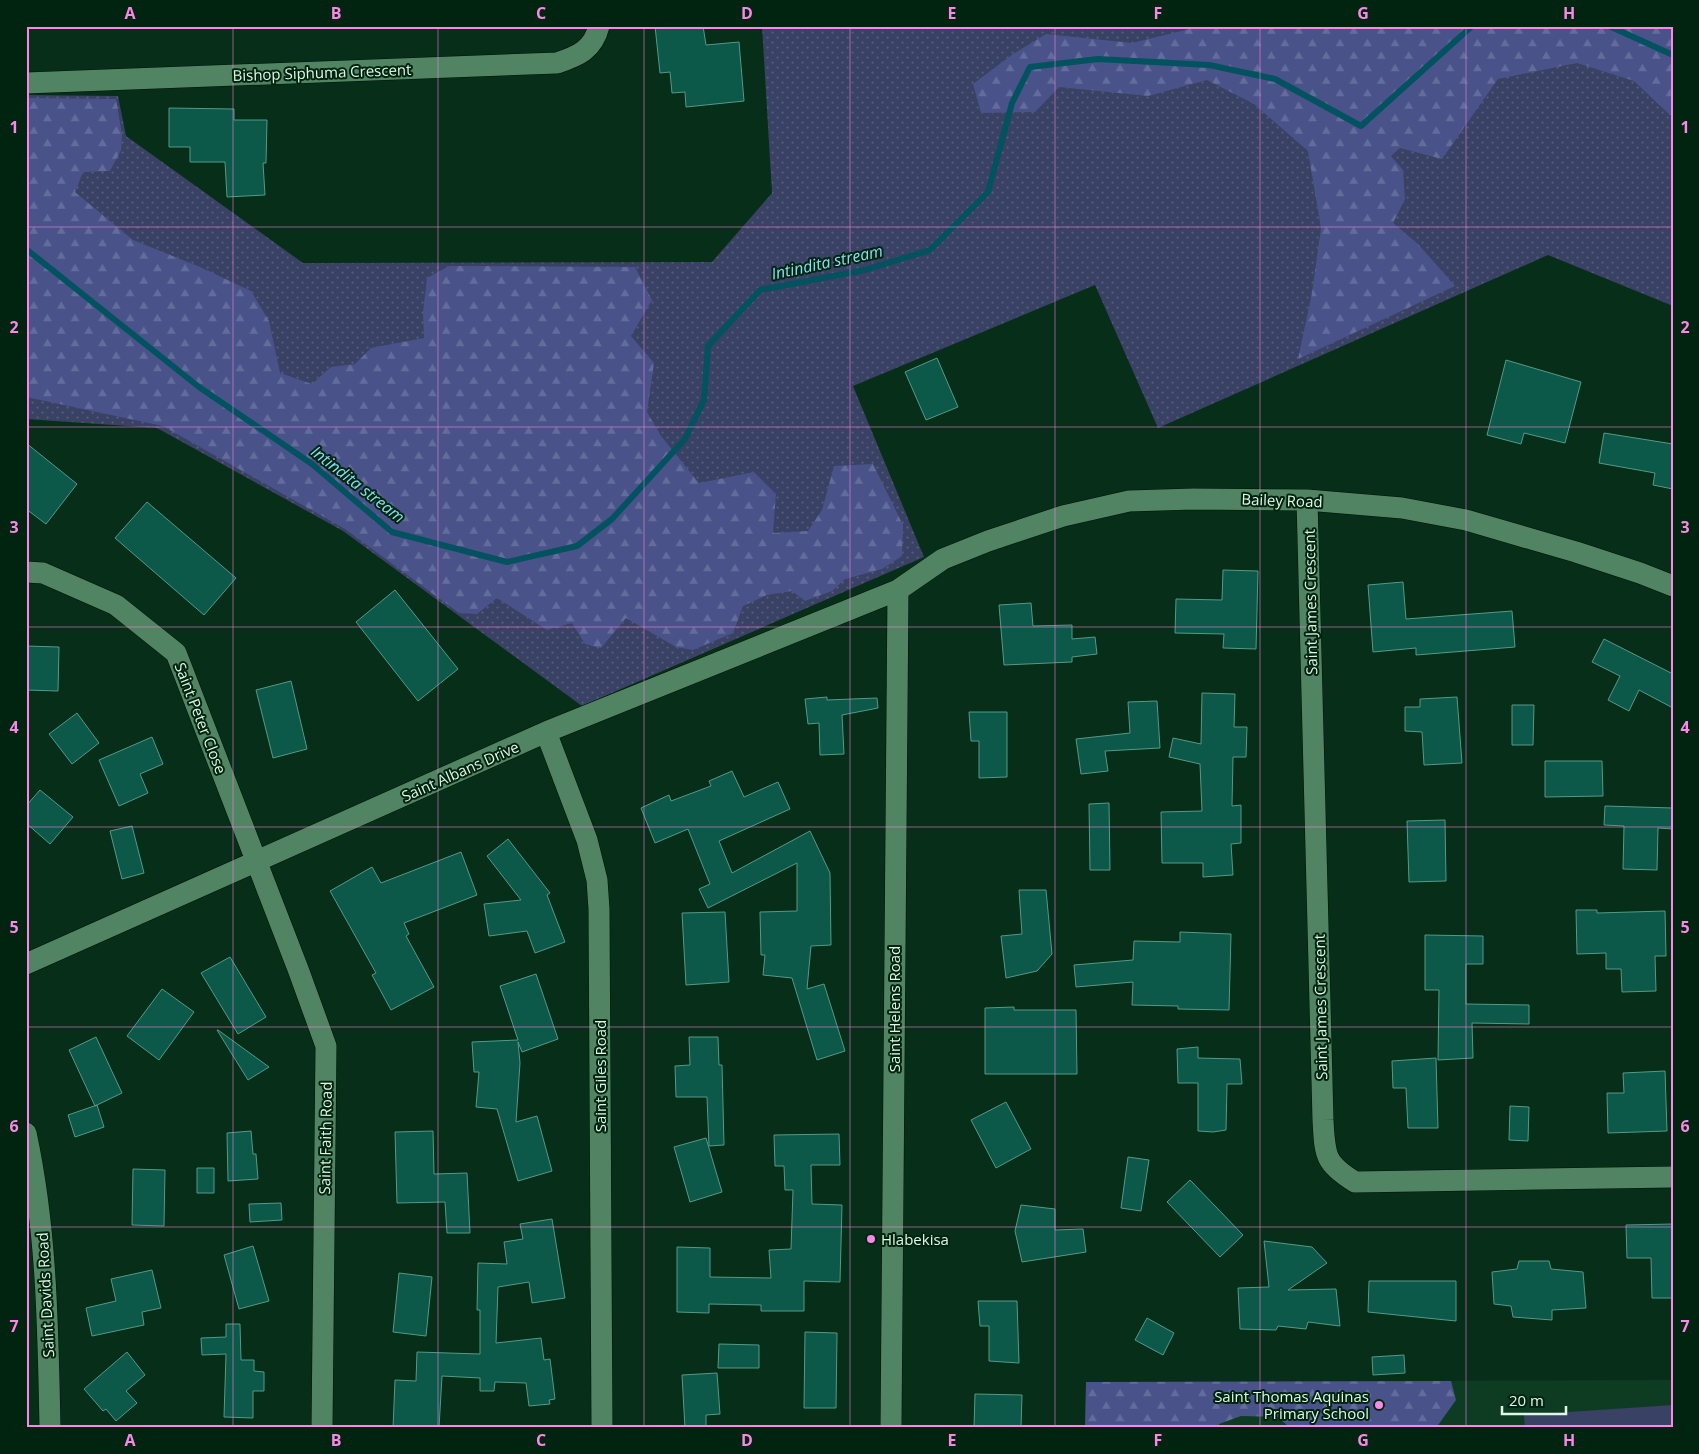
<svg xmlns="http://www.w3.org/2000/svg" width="1699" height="1454" font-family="'Open Sans',sans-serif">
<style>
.built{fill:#0e3c23}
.green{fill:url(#green-dots)}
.forest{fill:url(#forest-firs)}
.pitch{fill:#394164}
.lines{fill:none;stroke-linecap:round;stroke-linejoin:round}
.stream{stroke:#025260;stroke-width:6}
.building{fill:#0c5949;stroke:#559987}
.minor-casing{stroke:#001406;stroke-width:22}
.minor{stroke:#518462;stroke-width:21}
.grid{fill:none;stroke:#fb87e6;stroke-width:1;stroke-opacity:0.55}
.poi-dot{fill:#fb87e6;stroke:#00240f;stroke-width:2}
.labels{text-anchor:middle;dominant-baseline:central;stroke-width:4;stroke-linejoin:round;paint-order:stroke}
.street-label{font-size:15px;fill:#def8e5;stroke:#00240f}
.poi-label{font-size:15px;fill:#def8e5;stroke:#00240f;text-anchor:start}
.water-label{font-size:16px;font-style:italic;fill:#82e0f6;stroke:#00240f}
.neatline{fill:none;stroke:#fb87e6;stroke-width:2}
.grid-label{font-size:16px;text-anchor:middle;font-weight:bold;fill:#fb87e6}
</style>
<defs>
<pattern id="green-dots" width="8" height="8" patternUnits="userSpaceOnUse" patternTransform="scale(1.25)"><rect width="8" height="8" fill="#394164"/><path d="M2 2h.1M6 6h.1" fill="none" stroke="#555d7a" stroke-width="1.8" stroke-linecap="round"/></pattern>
<pattern id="forest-firs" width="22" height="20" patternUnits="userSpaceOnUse" patternTransform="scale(1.25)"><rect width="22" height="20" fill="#495389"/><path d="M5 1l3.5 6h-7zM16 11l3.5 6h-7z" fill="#636c9a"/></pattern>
</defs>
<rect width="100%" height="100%" fill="#062e18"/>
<path class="built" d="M 1673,1380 L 1673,1428 L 1085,1428 L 1086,1382 Z"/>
<path class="green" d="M 762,26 L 1673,26 L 1673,306 L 1548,255 L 1158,428 L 1095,285 L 853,386 L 924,557 L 582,706 L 343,531 L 157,428 L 26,419 L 26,95 L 118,96 L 126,136 L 303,263 L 712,262 L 772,193 Z"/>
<path class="forest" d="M 1202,26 L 1673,26 L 1673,115 L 1670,115 L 1634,81 L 1577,63 L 1498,79 L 1442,159 L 1400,148 L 1391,156 L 1403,170 L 1405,199 L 1393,223 L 1418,244 L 1455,286 L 1298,359 L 1312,293 L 1321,228 L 1308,151 L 1254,104 L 1207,80 L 1148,96 L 1059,87 L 1035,112 L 981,113 L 973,84 L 1013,54 L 1046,34 L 1132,43 Z
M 26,98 L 116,99 L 122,135 L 121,150 L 110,171 L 83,172 L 75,192 L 133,240 L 200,267 L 251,291 L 269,321 L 280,373 L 312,384 L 331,367 L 355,364 L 371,348 L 424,338 L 423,312 L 427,278 L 449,266 L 635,267 L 652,300 L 631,336 L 654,363 L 647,412 L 661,436 L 699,483 L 754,472 L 776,494 L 773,533 L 808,531 L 822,510 L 834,466 L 873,464 L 903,525 L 902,556 L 882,569 L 845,579 L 832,591 L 805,601 L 792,591 L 767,595 L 743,606 L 733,633 L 693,650 L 676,647 L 626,618 L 601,648 L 585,644 L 572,623 L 547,630 L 497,598 L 477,614 L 459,613 L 345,529 L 163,426 L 26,397 Z
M 1451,1381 L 1456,1400 L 1436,1428 L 1290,1428 L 1278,1417 L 1241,1416 L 1219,1424 L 1220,1428 L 1085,1428 L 1086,1382 Z"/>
<path class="pitch" d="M 1673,1405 L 1673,1428 L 1525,1428 L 1524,1415 Z"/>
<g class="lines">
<path class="stream" d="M 1609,26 L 1673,55
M 26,249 L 199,387 L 312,464 L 392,532 L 507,562 L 577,546 L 612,519 L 685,439 L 704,400 L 708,346 L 760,290 L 865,270 L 930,250 L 988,192 L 1012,103 L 1030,67 L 1098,59 L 1209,65 L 1275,79 L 1361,126 L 1472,26"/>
</g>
<path class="building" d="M 655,26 L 703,26 L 706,45 L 739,42 L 744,101 L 686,107 L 685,92 L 672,93 L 670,72 L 660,73 Z
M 169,108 L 234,109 L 234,120 L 267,120 L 266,163 L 263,163 L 265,195 L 227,197 L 225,162 L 190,162 L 190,147 L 169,147 Z
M 937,358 L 958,407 L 926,420 L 905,372 Z
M 1506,360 L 1581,382 L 1565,443 L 1524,433 L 1521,444 L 1487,435 Z
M 1604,433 L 1673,444 L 1673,489 L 1653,485 L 1655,473 L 1599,463 Z
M 26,443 L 77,484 L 46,524 L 26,509 Z
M 147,502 L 236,578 L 204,615 L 115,538 Z
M 1223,570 L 1258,571 L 1256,649 L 1223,648 L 1224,634 L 1175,633 L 1176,599 L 1222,600 Z
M 1403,582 L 1406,619 L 1512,611 L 1515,647 L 1416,655 L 1416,648 L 1373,652 L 1368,585 Z
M 395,590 L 458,669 L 418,701 L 356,622 Z
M 1031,603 L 1033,626 L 1072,625 L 1072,639 L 1095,637 L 1097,654 L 1072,657 L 1072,662 L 1004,665 L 999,605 Z
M 1604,639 L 1673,674 L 1673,708 L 1639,690 L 1629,711 L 1608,700 L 1620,676 L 1592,662 Z
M 26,646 L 59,647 L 58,691 L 26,690 Z
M 291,681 L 307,749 L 273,758 L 256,690 Z
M 1202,693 L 1235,694 L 1234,727 L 1247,727 L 1246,757 L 1233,757 L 1232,806 L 1241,805 L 1241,843 L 1231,844 L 1233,875 L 1203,877 L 1203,863 L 1162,863 L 1161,812 L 1202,811 L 1200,764 L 1169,757 L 1173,738 L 1201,744 Z
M 827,697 L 827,700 L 877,698 L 878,708 L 842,715 L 844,754 L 820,755 L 819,723 L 808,724 L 805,699 Z
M 1457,697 L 1462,763 L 1424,765 L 1422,732 L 1405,731 L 1405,707 L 1420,707 L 1420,699 Z
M 1157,701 L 1160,748 L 1105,751 L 1108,771 L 1081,774 L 1076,739 L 1130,733 L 1128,702 Z
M 1512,705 L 1534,705 L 1533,745 L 1512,745 Z
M 969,712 L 1007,712 L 1007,777 L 979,778 L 979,741 L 971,741 Z
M 77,713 L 99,743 L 72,764 L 49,734 Z
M 152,737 L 163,764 L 140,774 L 148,793 L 119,806 L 99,760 Z
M 1545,761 L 1602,761 L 1603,796 L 1545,797 Z
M 732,771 L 744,797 L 778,782 L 790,809 L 719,841 L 732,873 L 810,831 L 830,873 L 831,945 L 811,946 L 807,989 L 824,984 L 845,1051 L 817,1060 L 792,978 L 763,975 L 765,955 L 761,955 L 760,912 L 797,911 L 797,863 L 708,908 L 699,889 L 710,884 L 688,829 L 655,843 L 641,808 L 669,795 L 671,801 L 711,786 L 709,781 Z
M 40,790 L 73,817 L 50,844 L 26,823 L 26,806 Z
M 1109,803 L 1110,870 L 1090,870 L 1089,804 Z
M 1605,806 L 1673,808 L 1673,829 L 1658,828 L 1657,870 L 1623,869 L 1624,826 L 1604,825 Z
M 1445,820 L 1446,881 L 1409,882 L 1407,821 Z
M 132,826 L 144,873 L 122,879 L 110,831 Z
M 508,839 L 550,893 L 547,895 L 565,942 L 535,953 L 527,931 L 489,936 L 484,904 L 521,900 L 487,856 Z
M 461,852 L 477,895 L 404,923 L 409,934 L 406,936 L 434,987 L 391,1010 L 372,975 L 376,973 L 330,891 L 372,867 L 381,883 Z
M 1019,890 L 1046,890 L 1052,954 L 1037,971 L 1006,978 L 1001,936 L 1022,934 Z
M 1576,910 L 1597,910 L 1597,913 L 1665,911 L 1666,956 L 1655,956 L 1656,991 L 1622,992 L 1621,969 L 1606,969 L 1606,953 L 1577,954 Z
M 725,912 L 729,982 L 686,985 L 682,913 Z
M 1180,932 L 1231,934 L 1229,1010 L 1178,1009 L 1178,1006 L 1132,1005 L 1133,982 L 1076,987 L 1074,965 L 1133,960 L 1134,941 L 1180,942 Z
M 1425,935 L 1483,936 L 1483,964 L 1466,964 L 1466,1004 L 1529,1005 L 1529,1024 L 1472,1023 L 1473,1058 L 1438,1060 L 1439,990 L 1425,990 Z
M 230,957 L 266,1017 L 238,1034 L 201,973 Z
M 536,974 L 558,1039 L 522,1052 L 518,1042 L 520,1063 L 516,1122 L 537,1116 L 552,1171 L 518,1181 L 497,1109 L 476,1107 L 479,1072 L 474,1072 L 472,1042 L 518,1040 L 500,986 Z
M 162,989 L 194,1012 L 159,1060 L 127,1036 Z
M 1014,1007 L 1014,1010 L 1076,1010 L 1077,1074 L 985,1074 L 985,1008 Z
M 217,1030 L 218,1030 L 269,1067 L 248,1080 Z
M 96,1037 L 122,1093 L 95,1106 L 69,1050 Z
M 689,1037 L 718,1037 L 719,1065 L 722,1065 L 724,1145 L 709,1146 L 707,1097 L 676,1097 L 675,1066 L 690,1065 Z
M 1198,1047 L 1198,1058 L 1240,1059 L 1242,1084 L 1227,1084 L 1226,1130 L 1213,1132 L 1198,1131 L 1198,1083 L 1178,1083 L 1177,1049 Z
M 1436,1058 L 1438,1128 L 1408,1128 L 1406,1088 L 1393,1088 L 1392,1061 Z
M 1665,1071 L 1667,1131 L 1608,1133 L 1607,1093 L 1624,1093 L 1623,1073 Z
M 1006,1102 L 1031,1149 L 996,1168 L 971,1120 Z
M 97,1105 L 104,1127 L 75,1137 L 68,1115 Z
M 1510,1106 L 1529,1107 L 1528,1141 L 1509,1140 Z
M 251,1131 L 253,1154 L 256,1154 L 258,1179 L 228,1181 L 227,1133 Z
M 433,1131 L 434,1174 L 467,1173 L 470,1233 L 447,1233 L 445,1202 L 397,1203 L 395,1132 Z
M 839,1134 L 840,1165 L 811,1165 L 812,1204 L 842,1205 L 840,1282 L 804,1281 L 804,1311 L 761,1311 L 761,1305 L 709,1304 L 709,1313 L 677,1312 L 677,1247 L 710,1248 L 710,1277 L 771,1278 L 769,1250 L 791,1249 L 793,1190 L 785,1190 L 784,1166 L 775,1166 L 774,1135 Z
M 706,1138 L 722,1192 L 690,1202 L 674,1147 Z
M 1128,1157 L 1149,1160 L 1141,1211 L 1121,1208 Z
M 197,1168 L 214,1168 L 214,1193 L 197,1193 Z
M 133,1169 L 165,1170 L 164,1226 L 132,1225 Z
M 1190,1180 L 1243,1235 L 1220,1257 L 1167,1202 Z
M 281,1203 L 282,1220 L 250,1222 L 249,1204 Z
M 1021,1205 L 1055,1209 L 1055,1230 L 1083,1229 L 1086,1252 L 1022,1262 L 1015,1231 Z
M 552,1219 L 565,1298 L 532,1303 L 529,1282 L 498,1287 L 496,1343 L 541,1338 L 544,1360 L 550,1359 L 555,1399 L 549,1400 L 550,1404 L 529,1406 L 526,1383 L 495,1382 L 494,1391 L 480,1391 L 480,1378 L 442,1376 L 439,1428 L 393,1428 L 395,1380 L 416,1381 L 417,1352 L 480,1354 L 480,1310 L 477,1310 L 478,1263 L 507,1264 L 504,1242 L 523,1239 L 520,1224 Z
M 1673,1224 L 1673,1298 L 1652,1298 L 1651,1258 L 1627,1258 L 1626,1225 Z
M 1264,1241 L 1312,1247 L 1327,1263 L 1288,1290 L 1336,1289 L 1340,1326 L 1308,1322 L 1306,1329 L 1278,1326 L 1276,1330 L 1240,1329 L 1238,1288 L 1269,1287 Z
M 253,1246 L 269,1301 L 239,1309 L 224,1255 Z
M 1519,1261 L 1549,1261 L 1551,1269 L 1583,1272 L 1586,1308 L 1552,1310 L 1552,1320 L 1513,1317 L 1511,1306 L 1494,1304 L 1492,1272 L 1517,1269 Z
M 152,1270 L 161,1308 L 142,1312 L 144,1325 L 92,1336 L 86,1308 L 116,1301 L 111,1279 Z
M 399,1273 L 432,1277 L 426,1336 L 393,1332 Z
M 1369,1281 L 1456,1281 L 1456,1321 L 1368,1312 Z
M 978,1301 L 1017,1301 L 1019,1363 L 989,1361 L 989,1326 L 980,1326 Z
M 1147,1318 L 1174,1333 L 1163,1355 L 1135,1340 Z
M 226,1324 L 240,1324 L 241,1360 L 254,1360 L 254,1371 L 264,1372 L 264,1391 L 253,1391 L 253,1418 L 224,1417 L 226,1354 L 202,1355 L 201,1338 L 226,1337 Z
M 805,1332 L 837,1333 L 836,1408 L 804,1408 Z
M 719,1344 L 759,1345 L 759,1368 L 718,1368 Z
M 127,1352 L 145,1375 L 126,1391 L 137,1403 L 116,1421 L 106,1409 L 103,1411 L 84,1389 Z
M 1404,1355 L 1405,1373 L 1373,1375 L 1372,1357 Z
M 717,1373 L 720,1414 L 706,1415 L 706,1428 L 685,1428 L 682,1375 Z
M 975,1394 L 1022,1395 L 1021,1428 L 974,1428 Z"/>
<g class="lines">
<defs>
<path id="minor" d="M 26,83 L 557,63 C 578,56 593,50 599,26
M 1307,500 L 1323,1120 C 1325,1155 1324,1163 1355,1182 L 1673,1177
M 26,572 L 43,573 L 116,605 L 176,653 L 298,969 L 326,1046 L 322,1428
M 546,732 L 587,840 L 597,880 L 599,909 L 602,1428
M 26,964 L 546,732 L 898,590 L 943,559 L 988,541 L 1063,516 L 1129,501 L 1193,499 L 1307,500 L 1402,508 L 1466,520 L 1576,552 L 1640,573 L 1673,586
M 26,1133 C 47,1230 48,1330 50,1428
M 891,1428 L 898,590"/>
</defs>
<use href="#minor" class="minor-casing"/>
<use href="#minor" class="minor"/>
</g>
<path class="grid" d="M 233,26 L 233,1428M 438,26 L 438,1428M 644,26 L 644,1428M 850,26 L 850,1428M 1055,26 L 1055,1428M 1260,26 L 1260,1428M 1466,26 L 1466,1428M 26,227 L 1673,227M 26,427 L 1673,427M 26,627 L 1673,627M 26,827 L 1673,827M 26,1027 L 1673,1027M 26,1227 L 1673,1227"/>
<g class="poi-dot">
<circle cx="871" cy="1239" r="5"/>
<circle cx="1379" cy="1405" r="5"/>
</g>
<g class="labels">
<g class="street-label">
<text transform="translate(322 72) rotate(-2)">Bishop Siphuma Crescent</text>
<text transform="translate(1282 500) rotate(2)">Bailey Road</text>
<text transform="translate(1310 602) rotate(-91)">Saint James Crescent</text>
<text transform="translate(201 718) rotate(69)">Saint Peter Close</text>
<text transform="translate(460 771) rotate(-24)">Saint Albans Drive</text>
<text transform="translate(1320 1007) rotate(-91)">Saint James Crescent</text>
<text transform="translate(894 1009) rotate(-90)">Saint Helens Road</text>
<text transform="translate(600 1076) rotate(-90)">Saint Giles Road</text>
<text transform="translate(325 1138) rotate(-89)">Saint Faith Road</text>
<text transform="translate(45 1295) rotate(-93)">Saint Davids Road</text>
</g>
<g class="poi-label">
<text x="881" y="1239">Hlabekisa</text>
<text x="1369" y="1396" text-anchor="end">Saint Thomas Aquinas<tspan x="1369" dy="17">Primary School</tspan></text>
</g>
<g class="water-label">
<text transform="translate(827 262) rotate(-12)">Intindita stream</text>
<text transform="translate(358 484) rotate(38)">Intindita stream</text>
</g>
</g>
<rect width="1699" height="1454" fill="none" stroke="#00240f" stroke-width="55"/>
<path d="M1502 1406v8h64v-8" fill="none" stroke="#def8e5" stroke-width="2.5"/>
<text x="1509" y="1406" font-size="15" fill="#def8e5" stroke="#00240f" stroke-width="4" paint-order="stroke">20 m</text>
<rect x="28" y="28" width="1644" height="1398" class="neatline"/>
<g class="grid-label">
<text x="130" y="19">A</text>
<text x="336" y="19">B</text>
<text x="541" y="19">C</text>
<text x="747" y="19">D</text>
<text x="952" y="19">E</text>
<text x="1158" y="19">F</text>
<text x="1363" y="19">G</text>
<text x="1569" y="19">H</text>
<text x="14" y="133">1</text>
<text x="1685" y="133">1</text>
<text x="14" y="333">2</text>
<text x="1685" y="333">2</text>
<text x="14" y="533">3</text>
<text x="1685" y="533">3</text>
<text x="14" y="733">4</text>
<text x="1685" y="733">4</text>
<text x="14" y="933">5</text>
<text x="1685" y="933">5</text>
<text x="14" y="1132">6</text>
<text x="1685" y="1132">6</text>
<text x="14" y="1332">7</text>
<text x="1685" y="1332">7</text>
<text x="130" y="1446">A</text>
<text x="336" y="1446">B</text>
<text x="541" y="1446">C</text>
<text x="747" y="1446">D</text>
<text x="952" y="1446">E</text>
<text x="1158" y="1446">F</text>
<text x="1363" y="1446">G</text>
<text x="1569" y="1446">H</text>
</g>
</svg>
